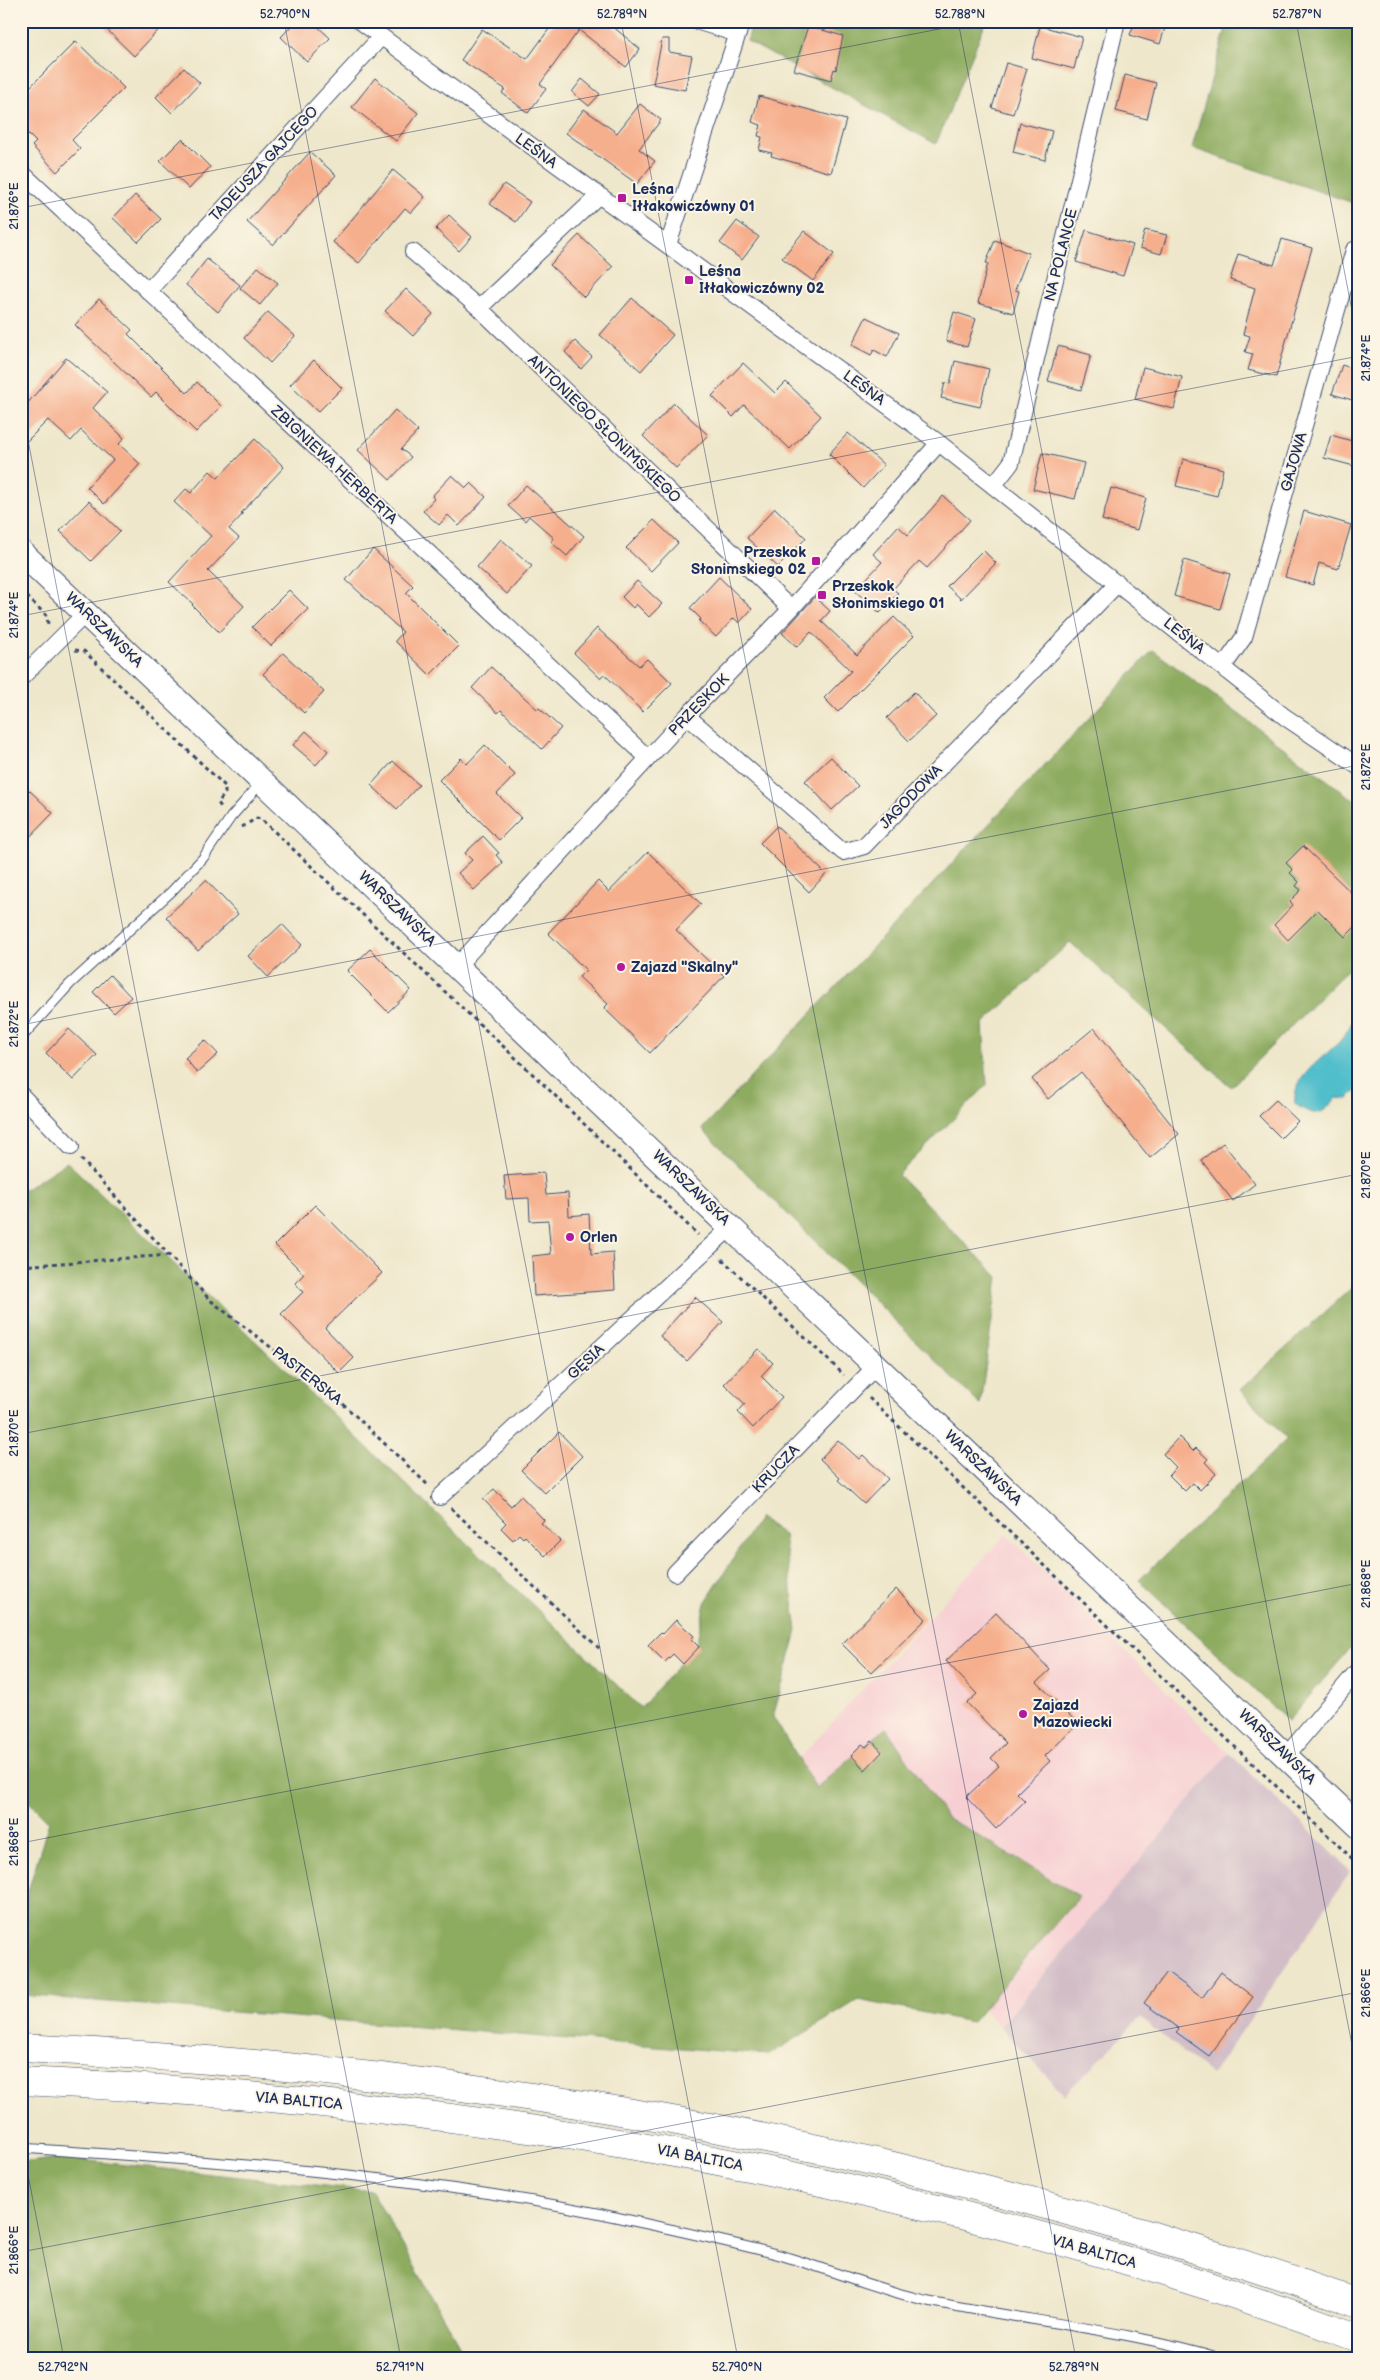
<svg xmlns="http://www.w3.org/2000/svg" width="1380" height="2380" font-family="'Balsamiq Sans',sans-serif">
<style>
.built{fill:#f7cfd3}
.industrial{fill:#d2bdc7}
.forest{fill:#8eac60;stroke:#546e5f}
.water{fill:#51becb;stroke:#367694}
.building{fill:#f6af8d}
.lines{fill:none;stroke-linecap:round;stroke-linejoin:round}
.lane-casing{stroke:#3b4b6e;stroke-width:11}
.street-casing{stroke:#3b4b6e;stroke-width:18}
.secondary-casing{stroke:#3b4b6e;stroke-width:26}
.highway-casing{stroke:#3b4b6e;stroke-width:29}
.path{stroke:#3b4b6e;stroke-width:3;stroke-dasharray:4 4;stroke-linecap:butt}
.lane{stroke:#fff;stroke-width:9}
.street{stroke:#fff;stroke-width:16}
.secondary{stroke:#fff;stroke-width:24}
.highway{stroke:#fff;stroke-width:28}
.ticks{fill:none;stroke:#1b2f5e;stroke-width:1;stroke-opacity:0.45}
.poi-dot{fill:#b5179e;stroke:#fcf5e5;stroke-width:2}
.labels{text-anchor:middle;dominant-baseline:central;stroke-width:4;stroke-linejoin:round;paint-order:stroke}
.street-label{font-size:15px;fill:#1b2f5e;stroke:#fcf5e5}
.poi-label{font-size:15px;font-weight:bold;fill:#1b2f5e;stroke:#fcf5e5;text-anchor:start}
.neatline{fill:none;stroke:#1b2f5e;stroke-width:2}
.ticks-label{font-size:12px;text-anchor:middle;fill:#1b2f5e}
</style>
<rect width="100%" height="100%" fill="#fcf5e5"/>
<filter id="ink" filterUnits="userSpaceOnUse"><feTurbulence type="fractalNoise" baseFrequency=".02" numOctaves="2"/><feDisplacementMap in="SourceGraphic" scale="10" xChannelSelector="R" yChannelSelector="G"/><feConvolveMatrix kernelMatrix="1 2 1 2 8 2 1 2 1" color-interpolation-filters="sRGB"/></filter>
<filter id="wash" filterUnits="userSpaceOnUse"><feTurbulence type="fractalNoise" baseFrequency=".0096" numOctaves="4" result="noise"/><feDisplacementMap in="SourceGraphic" scale="20" xChannelSelector="R" yChannelSelector="G"/><feGaussianBlur stdDeviation="1.12" result="paint"/><feColorMatrix in="noise" values="0 0 0 0 0 0 0 0 0 0 0 0 0 0 0 0 0 1.4 0 .05"/><feComposite in="paint" operator="in"/></filter>
<g filter="url(#wash)">
<rect width="100%" height="100%" fill="#eee7cb"/>
<path class="built" d="M 1006,1534 L 1229,1753 L 1000,2027 L 769,1791 Z"/>
<path class="industrial" d="M 1229,1753 L 1351,1871 L 1212,2075 L 1140,2018 L 1064,2095 L 1000,2027 Z"/>
<path class="forest" d="M 753,21 L 986,21 L 936,144 L 747,41 Z
M 1228,21 L 1359,21 L 1359,205 L 1192,148 Z
M 1153,650 L 1359,804 L 1359,958 L 1231,1087 L 1070,942 L 983,1024 L 987,1085 L 898,1175 L 998,1277 L 980,1405 L 702,1129 Z
M 67,1162 L 641,1708 L 696,1645 L 705,1603 L 759,1518 L 784,1535 L 797,1631 L 773,1717 L 816,1788 L 886,1728 L 946,1817 L 1079,1896 L 972,2022 L 858,2000 L 769,2055 L 21,1995 L 21,1914 L 49,1822 L 21,1794 L 21,1192 Z
M 1359,1281 L 1359,1638 L 1288,1721 L 1139,1580 L 1287,1439 L 1240,1390 Z
M 60,2158 L 372,2191 L 467,2359 L 21,2359 L 21,2163 Z"/>
<path class="water" d="M 1359,1011 L 1359,1087 L 1348,1099 L 1336,1098 C 1321,1117 1315,1117 1295,1104 C 1292,1076 1323,1059 1340,1041 C 1348,1033 1352,1020 1359,1011 Z"/>
<g id="blocks">
<path class="building" d="M 98,21 L 167,21 L 134,56 Z
M 296,21 L 312,21 L 330,38 L 307,62 L 281,37 Z
M 555,21 L 606,21 L 640,49 L 626,67 L 579,30 L 540,84 L 546,89 L 528,113 L 502,93 L 505,89 L 461,60 L 482,29 L 527,59 Z
M 1135,21 L 1167,21 L 1160,44 L 1130,35 Z
M 808,26 L 843,36 L 836,70 L 834,69 L 831,80 L 794,70 Z
M 1040,26 L 1082,37 L 1074,69 L 1032,58 Z
M 662,39 L 669,39 L 669,52 L 692,56 L 685,90 L 653,84 Z
M 76,41 L 124,88 L 72,140 L 80,149 L 57,172 L 32,146 L 36,142 L 21,127 L 21,81 L 29,88 Z
M 1006,63 L 1027,69 L 1013,114 L 992,108 Z
M 184,68 L 200,83 L 172,113 L 156,97 Z
M 1125,75 L 1156,83 L 1147,119 L 1116,111 Z
M 375,78 L 418,113 L 396,141 L 352,107 Z
M 582,79 L 600,94 L 589,106 L 572,92 Z
M 759,96 L 846,120 L 831,173 L 771,156 L 772,153 L 759,150 L 762,137 L 758,136 L 761,125 L 752,122 Z
M 640,104 L 661,120 L 639,149 L 655,161 L 637,184 L 566,133 L 584,109 L 617,133 Z
M 1020,123 L 1052,131 L 1045,160 L 1013,152 Z
M 182,139 L 210,167 L 189,189 L 160,161 Z
M 310,152 L 336,175 L 273,245 L 247,222 Z
M 393,170 L 425,197 L 411,213 L 405,208 L 359,263 L 333,242 Z
M 504,184 L 530,202 L 516,222 L 490,204 Z
M 135,195 L 161,219 L 138,242 L 113,218 Z
M 449,215 L 472,237 L 459,251 L 436,229 Z
M 737,221 L 759,237 L 742,260 L 720,243 Z
M 1086,230 L 1133,245 L 1123,276 L 1076,262 Z
M 1145,230 L 1167,235 L 1161,254 L 1140,248 Z
M 804,231 L 834,254 L 813,281 L 782,258 Z
M 579,235 L 613,267 L 584,297 L 550,265 Z
M 1282,239 L 1312,248 L 1276,377 L 1248,370 L 1253,354 L 1245,352 L 1250,336 L 1243,334 L 1255,288 L 1230,280 L 1238,254 L 1274,265 Z
M 995,240 L 1029,253 L 1015,290 L 1019,291 L 1013,313 L 978,303 L 988,263 L 986,263 Z
M 207,259 L 240,285 L 218,312 L 186,285 Z
M 258,267 L 278,283 L 260,305 L 240,288 Z
M 406,289 L 433,314 L 413,336 L 385,311 Z
M 632,298 L 673,335 L 641,371 L 600,335 Z
M 99,299 L 132,330 L 128,334 L 187,393 L 197,382 L 221,406 L 196,432 L 156,392 L 151,397 L 75,325 Z
M 268,312 L 295,336 L 270,363 L 244,338 Z
M 954,312 L 976,319 L 967,347 L 946,341 Z
M 866,317 L 899,333 L 887,357 L 874,350 L 871,355 L 852,345 Z
M 575,341 L 592,357 L 581,369 L 565,352 Z
M 1058,346 L 1091,355 L 1081,390 L 1048,381 Z
M 66,358 L 107,392 L 93,408 L 124,438 L 119,444 L 140,464 L 104,504 L 87,487 L 113,460 L 81,430 L 71,441 L 48,420 L 21,447 L 21,411 Z
M 314,360 L 342,388 L 318,412 L 290,385 Z
M 955,361 L 989,369 L 980,407 L 941,398 L 945,383 L 950,384 Z
M 743,363 L 775,393 L 786,382 L 821,416 L 790,449 L 744,405 L 733,417 L 712,396 Z
M 1342,365 L 1359,371 L 1359,402 L 1332,394 Z
M 1143,367 L 1182,377 L 1174,409 L 1135,399 Z
M 674,403 L 708,435 L 676,468 L 643,436 Z
M 395,410 L 418,431 L 401,449 L 411,457 L 390,480 L 358,450 Z
M 848,433 L 884,465 L 863,488 L 829,454 Z
M 1331,435 L 1359,443 L 1354,466 L 1324,458 Z
M 255,439 L 284,467 L 241,513 L 243,514 L 229,529 L 239,538 L 208,571 L 244,606 L 219,632 L 192,605 L 193,604 L 169,582 L 211,536 L 174,502 L 186,489 L 191,493 L 210,471 L 218,478 Z
M 1042,453 L 1084,463 L 1075,499 L 1033,489 Z
M 1183,459 L 1223,469 L 1217,496 L 1176,486 Z
M 452,475 L 466,488 L 471,483 L 486,497 L 459,526 L 448,515 L 439,525 L 423,511 L 434,499 L 432,496 Z
M 526,485 L 584,536 L 567,556 L 551,542 L 554,538 L 529,516 L 525,521 L 508,506 Z
M 1111,488 L 1146,498 L 1137,530 L 1102,520 Z
M 943,496 L 970,520 L 927,568 L 919,561 L 893,589 L 898,593 L 880,613 L 855,591 L 882,562 L 873,554 L 898,526 L 908,535 Z
M 89,501 L 120,531 L 91,561 L 60,531 Z
M 775,508 L 806,538 L 778,567 L 747,538 Z
M 1304,511 L 1351,525 L 1338,569 L 1319,563 L 1313,585 L 1285,577 Z
M 654,520 L 678,543 L 651,571 L 626,548 Z
M 501,539 L 532,566 L 507,594 L 477,567 Z
M 373,549 L 413,586 L 406,593 L 459,646 L 430,675 L 395,641 L 403,632 L 346,580 Z
M 983,550 L 996,563 L 961,599 L 947,586 Z
M 1184,560 L 1230,574 L 1220,609 L 1174,596 Z
M 719,577 L 752,609 L 739,623 L 734,618 L 716,637 L 699,621 L 701,619 L 690,608 Z
M 637,581 L 662,604 L 649,617 L 636,604 L 633,608 L 622,597 Z
M 289,590 L 308,609 L 271,646 L 252,627 Z
M 815,597 L 830,611 L 821,621 L 857,655 L 894,617 L 914,636 L 838,712 L 824,698 L 851,671 L 811,632 L 797,647 L 782,633 Z
M 597,628 L 639,666 L 647,659 L 672,683 L 643,712 L 604,674 L 600,678 L 574,653 Z
M 283,653 L 324,692 L 304,713 L 263,674 Z
M 491,667 L 537,709 L 539,708 L 561,728 L 542,749 L 501,710 L 498,713 L 472,688 Z
M 914,692 L 936,716 L 909,741 L 887,718 Z
M 306,731 L 328,751 L 316,765 L 293,745 Z
M 485,745 L 515,775 L 497,794 L 521,818 L 499,840 L 439,780 L 461,758 L 467,764 Z
M 831,757 L 858,786 L 832,810 L 805,781 Z
M 393,761 L 419,785 L 397,809 L 371,785 Z
M 29,790 L 53,813 L 21,846 L 21,797 Z
M 777,826 L 826,874 L 809,892 L 760,843 Z
M 483,836 L 499,853 L 496,855 L 503,863 L 474,890 L 458,873 L 472,860 L 465,853 Z
M 1303,846 L 1359,900 L 1359,923 L 1345,937 L 1318,910 L 1288,940 L 1274,925 L 1293,905 L 1290,901 L 1301,890 L 1296,886 L 1299,882 L 1290,873 L 1293,870 L 1286,863 Z
M 648,852 L 701,904 L 676,930 L 724,976 L 650,1053 L 604,1008 L 608,1004 L 579,977 L 586,970 L 548,933 L 598,881 L 609,892 Z
M 206,880 L 238,914 L 198,951 L 166,917 Z
M 282,924 L 302,945 L 268,977 L 248,956 Z
M 370,949 L 411,990 L 388,1012 L 347,971 Z
M 110,975 L 131,997 L 114,1013 L 93,992 Z
M 1094,1028 L 1179,1134 L 1150,1158 L 1081,1072 L 1048,1099 L 1032,1079 Z
M 69,1029 L 97,1055 L 73,1080 L 46,1053 Z
M 205,1040 L 218,1054 L 197,1073 L 185,1058 Z
M 1276,1100 L 1298,1121 L 1281,1138 L 1259,1116 Z
M 1223,1143 L 1255,1184 L 1233,1201 L 1201,1160 Z
M 544,1173 L 546,1195 L 568,1193 L 569,1216 L 589,1214 L 591,1254 L 613,1252 L 615,1290 L 534,1296 L 532,1256 L 551,1254 L 548,1220 L 530,1221 L 529,1198 L 506,1199 L 504,1176 Z
M 315,1205 L 382,1273 L 325,1328 L 354,1358 L 339,1373 L 281,1314 L 303,1292 L 295,1283 L 304,1274 L 275,1245 Z
M 695,1297 L 723,1322 L 687,1361 L 660,1336 Z
M 758,1349 L 773,1363 L 761,1376 L 782,1397 L 753,1428 L 738,1412 L 745,1404 L 724,1384 Z
M 559,1432 L 582,1456 L 545,1493 L 521,1470 Z
M 1179,1437 L 1193,1451 L 1196,1448 L 1208,1459 L 1205,1462 L 1216,1474 L 1200,1490 L 1193,1483 L 1185,1491 L 1169,1475 L 1176,1467 L 1163,1454 Z
M 838,1440 L 859,1459 L 863,1455 L 888,1479 L 864,1504 L 838,1480 L 840,1478 L 820,1459 Z
M 494,1489 L 511,1506 L 521,1496 L 544,1520 L 541,1523 L 560,1541 L 545,1556 L 525,1536 L 523,1538 L 519,1534 L 513,1540 L 501,1528 L 506,1523 L 483,1499 Z
M 896,1589 L 926,1619 L 871,1673 L 842,1644 Z
M 996,1613 L 1050,1670 L 1037,1682 L 1078,1724 L 1045,1756 L 1050,1761 L 1017,1793 L 1025,1801 L 996,1829 L 966,1797 L 999,1766 L 991,1758 L 1006,1743 L 967,1703 L 977,1694 L 946,1661 Z
M 676,1620 L 694,1636 L 691,1639 L 699,1647 L 683,1664 L 673,1654 L 665,1662 L 648,1645 L 661,1632 L 663,1634 Z
M 872,1741 L 882,1752 L 865,1770 L 851,1755 L 862,1744 L 866,1747 Z
M 1167,1972 L 1202,1998 L 1221,1972 L 1253,1997 L 1209,2056 L 1176,2032 L 1179,2029 L 1144,2003 Z"/>
</g>
</g>
<g filter="url(#ink)">
<use href="#blocks" fill-opacity="0" stroke="#3b4b6e" stroke-width="1"/>
<g class="lines">
<defs>
<path id="lane" d="M 21,1038 L 70,984 L 171,892 L 203,858 L 231,817 L 262,782
M 21,2148 C 215,2161 411,2175 602,2214 C 660,2227 719,2239 776,2254 C 827,2268 876,2290 929,2301 C 1027,2321 1128,2330 1224,2359"/>
<path id="street" d="M 360,21 L 939,443 L 1285,717 L 1359,767
M 696,21 L 738,34
M 21,172 L 648,758
M 668,245 L 742,21
M 413,252 L 479,308 L 791,609
M 148,291 L 381,37
M 479,308 L 598,196
M 994,485 L 1011,463 L 1117,21
M 1223,667 L 1244,637 L 1354,250
M 21,678 L 86,613
M 687,716 L 843,852 L 864,846 L 1118,583
M 457,966 L 687,716 L 791,609 L 939,443
M 21,1095 L 71,1147
M 440,1497 L 731,1227
M 675,1573 L 876,1366
M 1286,1756 L 1359,1669"/>
<path id="secondary" d="M 21,552 L 1359,1826"/>
<path id="highway" d="M 21,2048 C 405,2066 775,2122 1143,2233 C 1216,2255 1288,2278 1359,2304
M 21,2081 C 476,2101 931,2180 1359,2338"/>
</defs>
<use href="#lane" class="lane-casing"/>
<use href="#street" class="street-casing"/>
<use href="#secondary" class="secondary-casing"/>
<use href="#highway" class="highway-casing"/>
<path class="path" d="M 21,591 L 47,616 L 48,625
M 75,650 L 84,651 L 225,786 L 225,793 L 218,803 L 221,807
M 242,827 L 257,818 L 262,820 L 538,1079 L 698,1235
M 81,1159 L 210,1300 L 340,1401 L 429,1486
M 722,1259 L 844,1375
M 21,1266 L 169,1255
M 869,1398 L 1359,1865
M 451,1508 L 601,1650"/>
<use href="#lane" class="lane"/>
<use href="#street" class="street"/>
<use href="#secondary" class="secondary"/>
<use href="#highway" class="highway"/>
</g>
</g>
<path class="ticks" d="M 284,21 L 738,2359M 621,21 L 1076,2359M 958,21 L 1359,2081M 1296,21 L 1359,347M 21,208 L 980,21M 21,404 L 401,2359M 21,616 L 1359,356M 21,1025 L 1359,765M 21,1434 L 1359,1174M 21,1843 L 1359,1583M 21,2139 L 64,2359M 21,2252 L 1359,1992"/>
<g class="poi-dot">
<rect x="617" y="193" width="10" height="10" rx="2.5"/>
<rect x="684" y="275" width="10" height="10" rx="2.5"/>
<rect x="811" y="556" width="10" height="10" rx="2.5"/>
<rect x="817" y="590" width="10" height="10" rx="2.5"/>
<circle cx="621" cy="967" r="5"/>
<circle cx="570" cy="1237" r="5"/>
<circle cx="1023" cy="1714" r="5"/>
</g>
<g class="labels">
<g class="street-label">
<text transform="translate(536 151) rotate(36)">LEŚNA</text>
<text transform="translate(264 164) rotate(-47)">TADEUSZA GAJCEGO</text>
<text transform="translate(1061 255) rotate(-76)">NA POLANCE</text>
<text transform="translate(864 388) rotate(36)">LEŚNA</text>
<text transform="translate(604 429) rotate(44)">ANTONIEGO SŁONIMSKIEGO</text>
<text transform="translate(1294 462) rotate(-74)">GAJOWA</text>
<text transform="translate(334 465) rotate(43)">ZBIGNIEWA HERBERTA</text>
<text transform="translate(104 630) rotate(44)">WARSZAWSKA</text>
<text transform="translate(1184 636) rotate(39)">LEŚNA</text>
<text transform="translate(699 705) rotate(-46)">PRZESKOK</text>
<text transform="translate(911 797) rotate(-46)">JAGODOWA</text>
<text transform="translate(397 909) rotate(44)">WARSZAWSKA</text>
<text transform="translate(691 1188) rotate(44)">WARSZAWSKA</text>
<text transform="translate(586 1362) rotate(-43)">GĘSIA</text>
<text transform="translate(307 1376) rotate(38)">PASTERSKA</text>
<text transform="translate(983 1468) rotate(44)">WARSZAWSKA</text>
<text transform="translate(776 1469) rotate(-46)">KRUCZA</text>
<text transform="translate(1277 1747) rotate(44)">WARSZAWSKA</text>
<text transform="translate(299 2101) rotate(5)">VIA BALTICA</text>
<text transform="translate(700 2158) rotate(11)">VIA BALTICA</text>
<text transform="translate(1094 2252) rotate(16)">VIA BALTICA</text>
</g>
<g class="poi-label">
<text x="632" y="189">Leśna<tspan x="632" dy="17">Iłłakowiczówny 01</tspan></text>
<text x="699" y="271">Leśna<tspan x="699" dy="17">Iłłakowiczówny 02</tspan></text>
<text x="806" y="552" text-anchor="end">Przeskok<tspan x="806" dy="17">Słonimskiego 02</tspan></text>
<text x="832" y="586">Przeskok<tspan x="832" dy="17">Słonimskiego 01</tspan></text>
<text x="631" y="967">Zajazd "Skalny"</text>
<text x="580" y="1237">Orlen</text>
<text x="1033" y="1705">Zajazd<tspan x="1033" dy="17">Mazowiecki</tspan></text>
</g>
</g>
<rect width="1380" height="2380" fill="none" stroke="#fcf5e5" stroke-width="55"/>
<rect x="28" y="28" width="1324" height="2324" class="neatline"/>
<g class="ticks-label">
<text x="285" y="18">52.790°N</text>
<text x="622" y="18">52.789°N</text>
<text x="960" y="18">52.788°N</text>
<text x="1297" y="18">52.787°N</text>
<text transform="translate(14 206) rotate(-90)" y="4">21.876°E</text>
<text transform="translate(1366 358) rotate(-90)" y="4">21.874°E</text>
<text transform="translate(14 615) rotate(-90)" y="4">21.874°E</text>
<text transform="translate(1366 767) rotate(-90)" y="4">21.872°E</text>
<text transform="translate(14 1024) rotate(-90)" y="4">21.872°E</text>
<text transform="translate(1366 1175) rotate(-90)" y="4">21.870°E</text>
<text transform="translate(14 1433) rotate(-90)" y="4">21.870°E</text>
<text transform="translate(1366 1584) rotate(-90)" y="4">21.868°E</text>
<text transform="translate(14 1842) rotate(-90)" y="4">21.868°E</text>
<text transform="translate(1366 1993) rotate(-90)" y="4">21.866°E</text>
<text transform="translate(14 2250) rotate(-90)" y="4">21.866°E</text>
<text x="63" y="2371">52.792°N</text>
<text x="400" y="2371">52.791°N</text>
<text x="737" y="2371">52.790°N</text>
<text x="1074" y="2371">52.789°N</text>
</g>
</svg>
